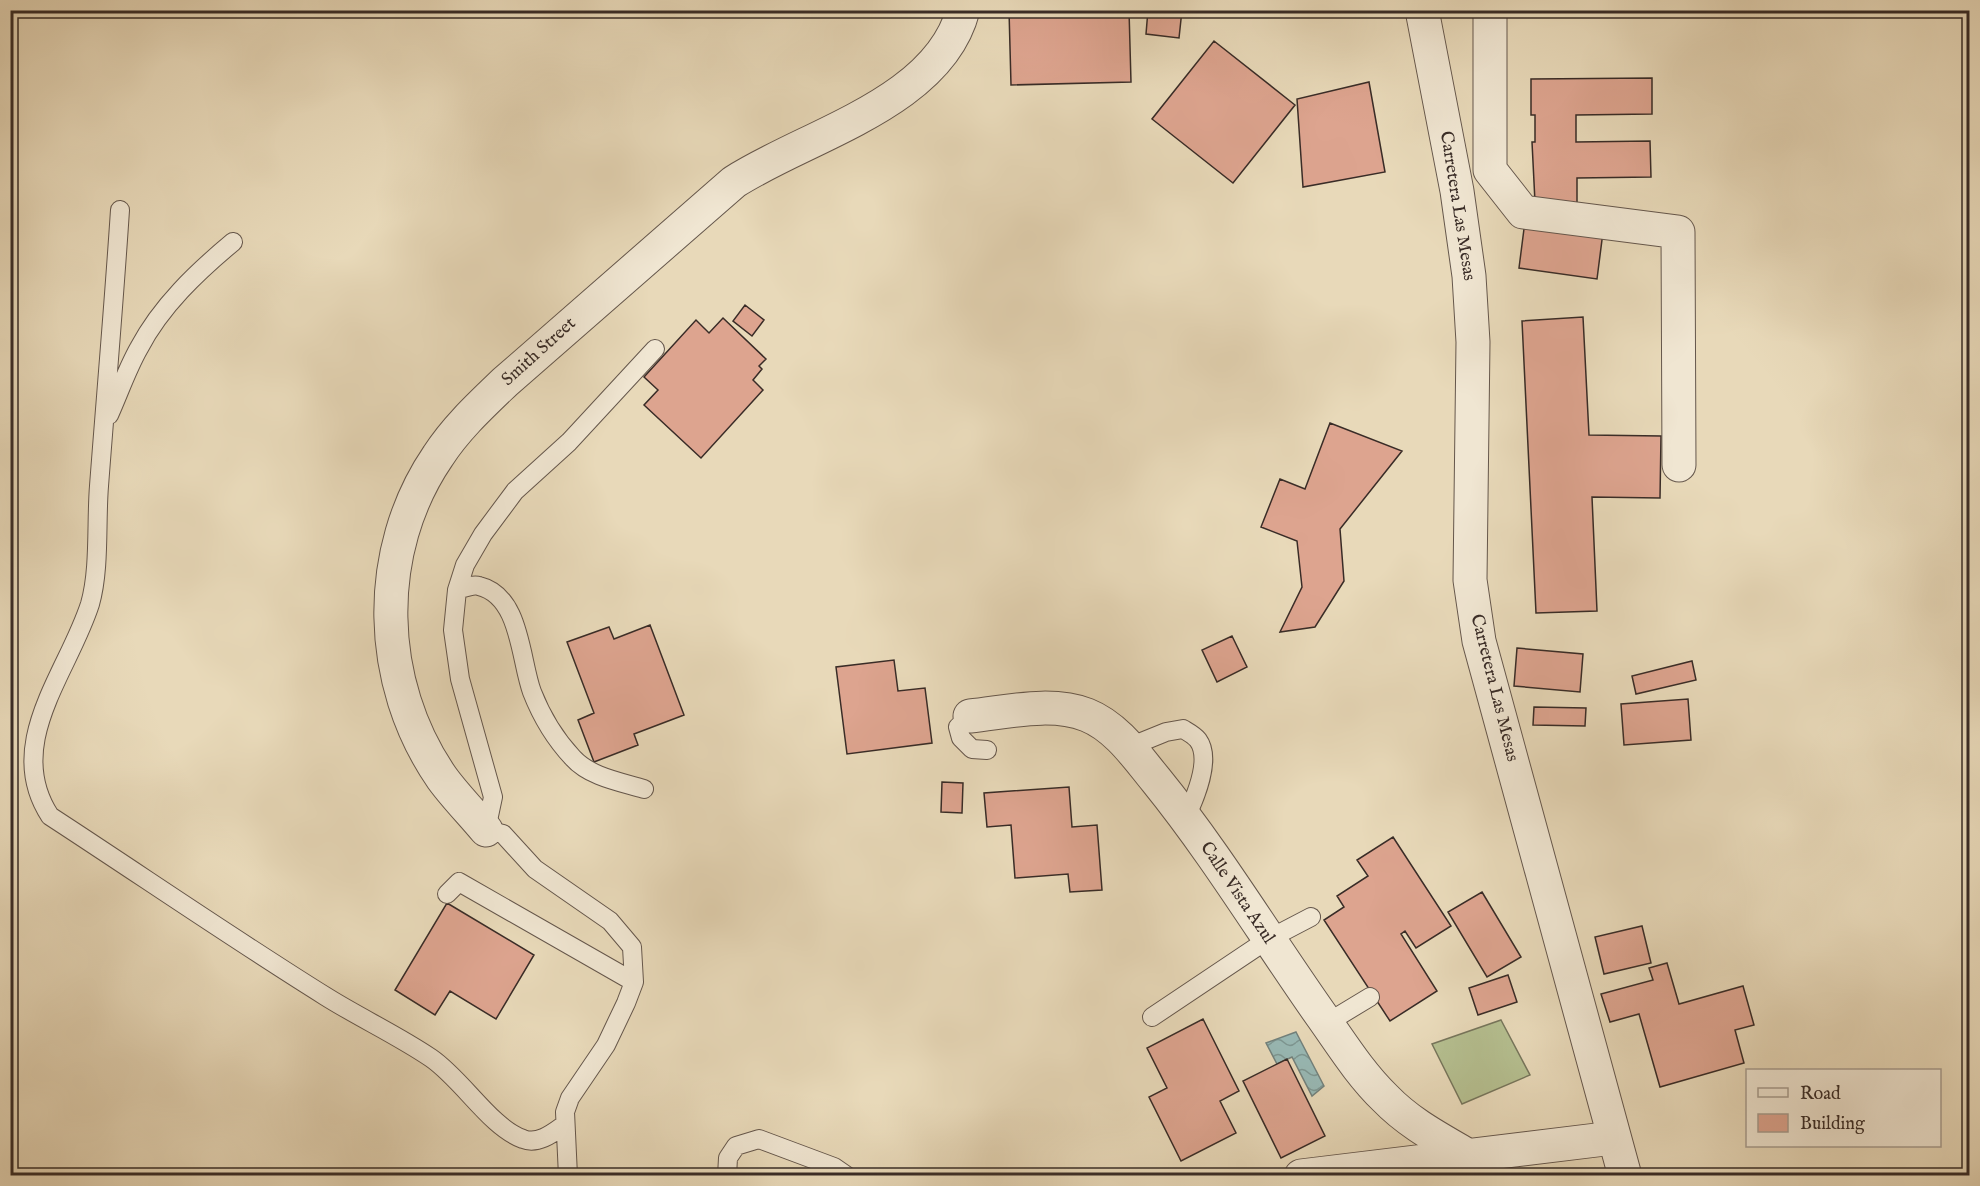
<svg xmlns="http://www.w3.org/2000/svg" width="1980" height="1186" font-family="'IM FELL English',serif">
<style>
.pitch{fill:#b5bf90;stroke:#77765c;stroke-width:1.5}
.water{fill:url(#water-waves);stroke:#72817c;stroke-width:1.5}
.building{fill:#dda48f;stroke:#392c27;stroke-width:1.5}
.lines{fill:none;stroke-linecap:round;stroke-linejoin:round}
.service-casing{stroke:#65574c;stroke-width:20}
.minor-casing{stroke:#65574c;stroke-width:35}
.tertiary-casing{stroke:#65574c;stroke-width:35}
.service{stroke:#f0e6d2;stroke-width:18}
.minor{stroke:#f0e6d2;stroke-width:33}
.tertiary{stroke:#f0e6d2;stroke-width:33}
.labels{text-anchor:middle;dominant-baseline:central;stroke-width:4.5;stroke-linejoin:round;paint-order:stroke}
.street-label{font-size:18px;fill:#392c27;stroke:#f0e6d2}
</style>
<defs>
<pattern id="water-waves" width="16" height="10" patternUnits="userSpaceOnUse" patternTransform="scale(1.5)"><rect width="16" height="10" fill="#98b9b5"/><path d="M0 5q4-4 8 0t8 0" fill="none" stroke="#7d9793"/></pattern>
</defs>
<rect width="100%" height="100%" fill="#e8d9b9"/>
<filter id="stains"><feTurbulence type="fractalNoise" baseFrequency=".00333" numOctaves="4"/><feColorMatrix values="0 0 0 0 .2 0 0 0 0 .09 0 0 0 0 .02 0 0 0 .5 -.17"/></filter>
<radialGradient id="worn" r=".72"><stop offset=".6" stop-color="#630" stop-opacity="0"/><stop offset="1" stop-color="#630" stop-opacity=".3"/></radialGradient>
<path class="pitch" d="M 1501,1020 L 1530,1075 L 1462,1104 L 1432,1044 Z"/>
<path class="water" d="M 1296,1032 L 1324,1086 L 1312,1096 L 1292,1057 L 1277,1064 L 1266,1043 Z"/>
<path class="building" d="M 1009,10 L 1129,10 L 1131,82 L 1011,85 Z
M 1148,10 L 1182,10 L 1179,38 L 1146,34 Z
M 1214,41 L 1295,105 L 1233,183 L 1152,119 Z
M 1652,78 L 1652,114 L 1576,115 L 1576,142 L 1650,141 L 1651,177 L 1577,178 L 1577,203 L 1535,202 L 1532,142 L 1535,142 L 1535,115 L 1531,115 L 1531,79 Z
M 1369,82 L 1385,172 L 1303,187 L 1297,99 Z
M 1525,221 L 1603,232 L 1597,279 L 1519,268 Z
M 745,305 L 764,320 L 752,336 L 733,321 Z
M 1583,317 L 1589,435 L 1661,436 L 1660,498 L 1592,497 L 1597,611 L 1536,613 L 1522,321 Z
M 723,318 L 766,359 L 759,366 L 762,369 L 753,380 L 763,390 L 701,458 L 644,405 L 658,390 L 644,377 L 696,320 L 709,333 Z
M 1330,423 L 1402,451 L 1340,529 L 1344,581 L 1315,627 L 1280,632 L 1302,587 L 1297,541 L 1261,527 L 1280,479 L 1305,489 Z
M 650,625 L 684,715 L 634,734 L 638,745 L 594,762 L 578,720 L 594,713 L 567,642 L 609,627 L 614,639 Z
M 1232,636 L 1247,667 L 1217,682 L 1202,650 Z
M 1517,648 L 1583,654 L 1580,692 L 1514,686 Z
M 894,660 L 898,691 L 925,688 L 932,743 L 847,754 L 836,667 Z
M 1692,661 L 1696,680 L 1636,694 L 1632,676 Z
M 1688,699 L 1691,740 L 1624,745 L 1621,704 Z
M 1534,707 L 1586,708 L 1585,726 L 1533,725 Z
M 942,782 L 963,783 L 962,813 L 941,812 Z
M 1069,787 L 1072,827 L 1097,825 L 1102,890 L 1070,892 L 1068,874 L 1015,878 L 1011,825 L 987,827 L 984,793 Z
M 1393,837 L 1451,926 L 1416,948 L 1405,931 L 1401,934 L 1437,991 L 1390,1021 L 1324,920 L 1344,907 L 1337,896 L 1368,876 L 1357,860 Z
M 1482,892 L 1521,957 L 1487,977 L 1448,912 Z
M 447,903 L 534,955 L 496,1019 L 450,991 L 435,1015 L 395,990 Z
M 1642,926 L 1651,963 L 1604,974 L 1595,937 Z
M 1667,963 L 1679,1004 L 1743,986 L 1754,1025 L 1735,1030 L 1744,1063 L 1660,1087 L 1639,1014 L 1610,1022 L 1601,994 L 1653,980 L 1649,968 Z
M 1508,975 L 1517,1002 L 1478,1015 L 1469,988 Z
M 1203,1019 L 1239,1091 L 1220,1101 L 1236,1133 L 1181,1161 L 1149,1097 L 1167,1088 L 1147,1048 Z
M 1287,1059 L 1325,1136 L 1281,1158 L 1243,1081 Z"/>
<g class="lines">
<defs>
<path id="service" d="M 120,210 C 114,302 106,394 99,486 C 96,523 100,569 90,604 C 68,673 3,744 50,816 C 142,876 232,938 325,996 C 360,1018 397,1035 431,1058 C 463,1080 490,1127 523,1139 C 538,1145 553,1133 564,1125
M 109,415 C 119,393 127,369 139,348 C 161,306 197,272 233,242
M 457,590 C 464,588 473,584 479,586 C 521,596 520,660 532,692 C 541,715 556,740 573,758 C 590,777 621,782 644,789
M 970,716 L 958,727 L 961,738 L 972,749 L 987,750
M 1129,747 L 1166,732 L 1183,729 C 1188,732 1194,735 1198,740 C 1212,759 1195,798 1186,817
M 447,894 L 459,882 L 634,982
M 1152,1017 L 1267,940 L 1311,917
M 1327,1023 L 1370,997
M 568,1176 L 565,1112 L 570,1098 L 606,1045 L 626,1003 L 634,982 L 632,947 L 610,921 L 535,869 L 503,834 L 486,830 L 493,797 L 460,679 L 453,630 L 457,590 L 465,565 L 483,534 L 515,491 L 569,442 L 655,349
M 727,1176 L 728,1158 L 736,1146 L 759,1139 L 834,1167 L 847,1176"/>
<path id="minor" d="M 1490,10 L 1490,170 L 1523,212 L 1678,232 L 1679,465
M 970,716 C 1008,712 1051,701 1087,715 C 1117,727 1137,757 1156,780 C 1216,854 1266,937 1321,1015 C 1341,1043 1360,1074 1385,1098 C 1409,1123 1438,1138 1467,1155
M 486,830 C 472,813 455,796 442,778 C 376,683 373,551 438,456 C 456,428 481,405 505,382 L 734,182 C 807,135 939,103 963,10
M 1301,1176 L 1613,1138"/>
<path id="tertiary" d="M 1422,10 L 1457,191 L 1469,276 L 1473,342 L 1470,580 L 1479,641 L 1625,1176"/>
</defs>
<use href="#service" class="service-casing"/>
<use href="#minor" class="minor-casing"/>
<use href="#tertiary" class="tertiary-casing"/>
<use href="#service" class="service"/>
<use href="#minor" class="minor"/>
<use href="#tertiary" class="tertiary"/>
</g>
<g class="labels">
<g class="street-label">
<text transform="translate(1457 206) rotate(81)">Carretera Las Mesas</text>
<text transform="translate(539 352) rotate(-42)">Smith Street</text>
<text transform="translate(1494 688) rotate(76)">Carretera Las Mesas</text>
<text transform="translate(1237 893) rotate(56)">Calle Vista Azul</text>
</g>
</g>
<rect width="1980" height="1186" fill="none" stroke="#e8d9b9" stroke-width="36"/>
<rect x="12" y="12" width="1956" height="1162" fill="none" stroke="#392c27" stroke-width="3"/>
<rect x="18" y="18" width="1944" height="1150" fill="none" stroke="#392c27" stroke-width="1.5"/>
<rect x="1746" y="1069" width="195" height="78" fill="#f0e6d2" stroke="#a79c8e" stroke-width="1.5"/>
<rect x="1758" y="1088" width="30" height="9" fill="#f0e6d2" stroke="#a79c8e" stroke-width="1.5"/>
<text x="1800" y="1099" font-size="18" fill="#392c27">Road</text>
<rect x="1758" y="1114" width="30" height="18" fill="#dda48f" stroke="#a79c8e" stroke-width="1.5"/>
<text x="1800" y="1129" font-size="18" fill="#392c27">Building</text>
<rect width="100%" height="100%" filter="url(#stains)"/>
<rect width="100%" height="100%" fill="url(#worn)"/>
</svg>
